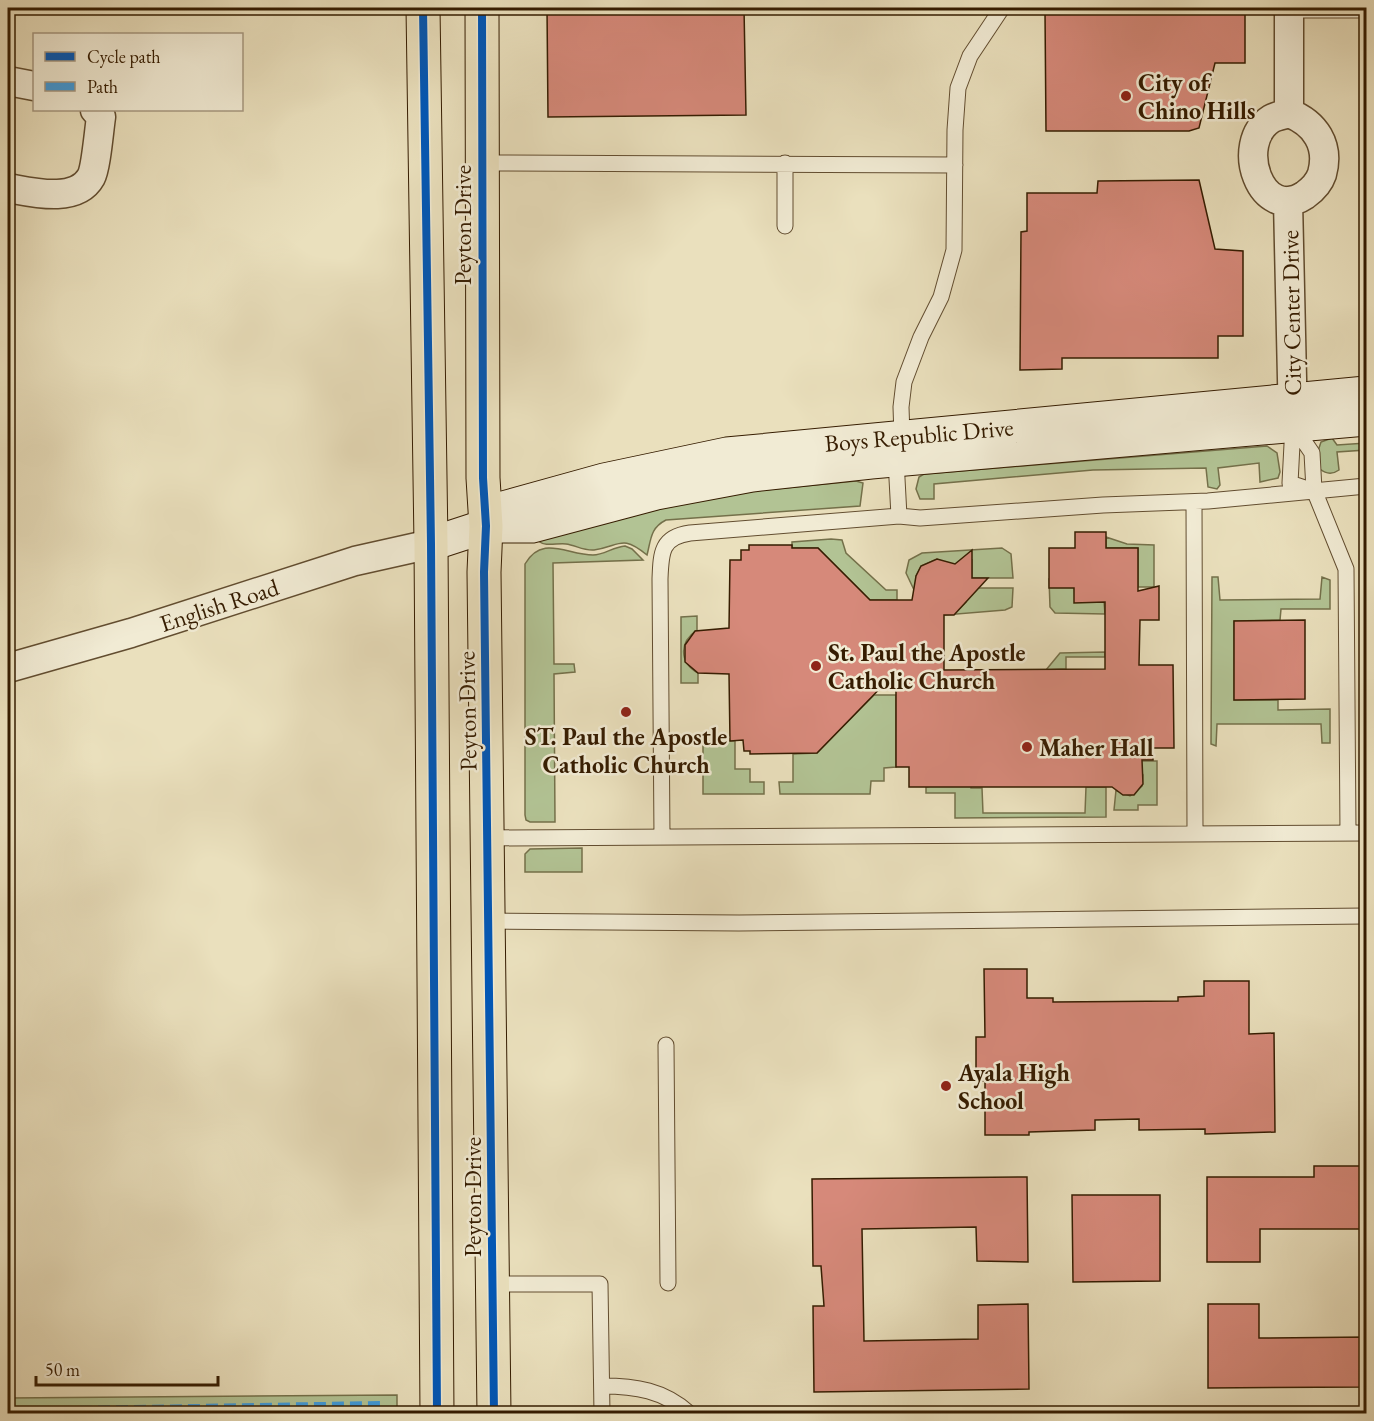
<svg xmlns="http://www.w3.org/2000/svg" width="1374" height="1421" font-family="'EB Garamond',serif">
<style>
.green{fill:#b2c394;stroke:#74704a;stroke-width:1.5}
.building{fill:#d6897a;stroke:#351c01;stroke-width:1.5}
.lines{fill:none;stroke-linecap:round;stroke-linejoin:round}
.lane-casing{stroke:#624d30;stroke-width:17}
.street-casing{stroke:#624d30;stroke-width:31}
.secondary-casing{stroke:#351c01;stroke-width:35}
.primary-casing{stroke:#351c01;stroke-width:35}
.lane{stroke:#f1ebd4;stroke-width:15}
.street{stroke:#f1ebd4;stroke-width:28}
.secondary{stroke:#f1ebd4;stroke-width:33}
.primary{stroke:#eae0bd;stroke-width:33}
.quiet{stroke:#3e9bdd;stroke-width:6;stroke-dasharray:12 6;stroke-linecap:butt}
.cycleway-casing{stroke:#f1ebd4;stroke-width:11}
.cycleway{stroke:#0057b8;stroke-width:8}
.poi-dot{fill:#8f2418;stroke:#f1ebd4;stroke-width:2}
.labels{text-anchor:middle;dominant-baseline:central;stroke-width:5;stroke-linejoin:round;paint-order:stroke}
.poi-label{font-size:24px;font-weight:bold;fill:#351c01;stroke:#f1ebd4;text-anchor:start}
.street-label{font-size:24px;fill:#351c01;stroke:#f1ebd4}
</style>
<rect width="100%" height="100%" fill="#eae0bd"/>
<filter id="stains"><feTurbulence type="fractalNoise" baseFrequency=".00333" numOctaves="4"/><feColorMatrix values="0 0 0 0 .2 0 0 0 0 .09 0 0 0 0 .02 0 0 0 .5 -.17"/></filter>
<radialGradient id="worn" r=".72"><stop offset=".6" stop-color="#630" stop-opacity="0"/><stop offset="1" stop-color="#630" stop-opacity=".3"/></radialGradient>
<path class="green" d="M 1332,438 L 1337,445 L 1366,443 L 1366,450 L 1337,452 L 1339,470 C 1332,475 1326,474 1320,469 L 1318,451 L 1321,442 Z
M 1267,446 L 1277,453 L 1280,472 L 1278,478 L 1260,482 L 1259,463 L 1218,468 L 1220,485 L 1217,489 L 1208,487 L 1206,468 L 1093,470 L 934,484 L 934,499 L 920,499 L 916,489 L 919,477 L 924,474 Z
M 856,481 L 863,483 L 860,506 L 666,520 C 650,528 651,540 647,555 C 621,534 621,546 594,550 C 584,551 575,545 566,544 C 556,543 546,547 538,541 L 657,508 L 745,492 Z
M 1106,537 L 1127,544 L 1154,545 L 1154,587 L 1138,587 L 1138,548 L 1106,548 Z
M 831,539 L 842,540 L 846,553 L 886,590 L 897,590 L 897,600 L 870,600 L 818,548 L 792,548 L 792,542 Z
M 625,546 L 632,549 L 643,560 L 553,563 L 554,664 L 574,664 L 575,672 L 554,674 L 555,822 L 530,822 L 526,820 L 525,815 L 525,564 C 542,534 567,555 593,555 C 604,555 613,547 625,546 Z
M 1002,548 L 1011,554 L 1013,578 L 972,578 L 972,560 L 953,566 L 937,559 L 921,566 L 916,576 L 915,592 L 906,573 L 909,560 L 922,553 Z
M 1212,577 L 1218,577 L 1220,600 L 1320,599 L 1322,577 L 1330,580 L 1330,609 L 1281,609 L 1280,620 L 1234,621 L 1234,700 L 1278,700 L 1278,710 L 1330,709 L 1330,743 L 1322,743 L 1321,724 L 1217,724 L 1216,746 L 1211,744 Z
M 1049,579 L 1074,579 L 1075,602 L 1104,602 L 1105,614 L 1055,613 L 1050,607 Z
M 958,588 L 1013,588 L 1012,607 L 1005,610 L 945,615 L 948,602 L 958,610 L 966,602 Z
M 697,616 L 697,630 C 679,642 679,662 698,673 L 698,683 L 681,683 L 681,617 Z
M 1105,652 L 1105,657 L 1066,657 L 1066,669 L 1046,670 L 1060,653 Z
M 874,695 L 896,695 L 896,767 L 884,768 L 884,781 L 871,781 L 870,794 L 780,794 L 779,782 L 793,782 L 793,754 L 817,753 Z
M 703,741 L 735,741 L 735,769 L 750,769 L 750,782 L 764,782 L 764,794 L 703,794 Z
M 1135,761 L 1157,761 L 1157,805 L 1138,805 L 1138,810 L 1114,810 L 1116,790 L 1130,796 L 1142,786 L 1143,775 Z
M 971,778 L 971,788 L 982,788 L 983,813 L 1085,813 L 1086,787 L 1106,787 L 1106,817 L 955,818 L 955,793 L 926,793 L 926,787 Z
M 582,848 L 582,872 L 525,872 L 525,854 L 530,849 Z
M 397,1395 L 397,1414 L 8,1413 L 8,1398 Z"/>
<path class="building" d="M 547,8 L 744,8 L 746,115 L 548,117 Z
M 1100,8 L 1245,8 L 1245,63 L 1215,63 L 1199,128 L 1189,131 L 1046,131 L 1045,12 L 1100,12 Z
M 1199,180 L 1215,249 L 1243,251 L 1243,336 L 1218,336 L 1218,358 L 1062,358 L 1062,369 L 1020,370 L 1021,232 L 1027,231 L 1027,193 L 1097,193 L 1098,181 Z
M 1075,532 L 1106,532 L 1106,548 L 1138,548 L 1138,591 L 1159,586 L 1159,620 L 1140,620 L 1139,665 L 1173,665 L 1174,748 L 1153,748 L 1153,760 L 1142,760 L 1143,784 L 1134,795 L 1123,795 L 1112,787 L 909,787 L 909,767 L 896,767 L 896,672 L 817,753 L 750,754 L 750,751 L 744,751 L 743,740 L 730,741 L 729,674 L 698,673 L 685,662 L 685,645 L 695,631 L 729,628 L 730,560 L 741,560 L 741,550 L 749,550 L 749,545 L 792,545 L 792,548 L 818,548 L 870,600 L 912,600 L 916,576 L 921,566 L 937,559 L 955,564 L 972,550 L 972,578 L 988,578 L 954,615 L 944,615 L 944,670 L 1105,669 L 1105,602 L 1074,603 L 1074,588 L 1049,588 L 1049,548 L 1075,548 Z
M 1305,620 L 1305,699 L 1234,700 L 1234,621 Z
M 984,969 L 1027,969 L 1027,998 L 1053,998 L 1053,1002 L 1178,1001 L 1178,997 L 1204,996 L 1204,981 L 1249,981 L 1249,1034 L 1274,1033 L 1275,1132 L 1205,1134 L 1205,1129 L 1139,1130 L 1139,1119 L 1095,1120 L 1095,1130 L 1029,1132 L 1029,1135 L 985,1135 L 985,1081 L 976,1081 L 976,1037 L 985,1037 Z
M 1314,1166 L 1366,1166 L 1366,1229 L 1260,1229 L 1260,1262 L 1207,1262 L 1207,1177 L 1314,1177 Z
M 1027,1177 L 1028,1262 L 977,1261 L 976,1227 L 862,1229 L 864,1341 L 978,1339 L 978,1305 L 1028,1304 L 1029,1389 L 814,1392 L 813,1306 L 824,1306 L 821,1266 L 813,1266 L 812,1179 Z
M 1072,1195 L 1160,1195 L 1160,1281 L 1073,1282 Z
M 1208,1304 L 1259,1304 L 1259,1338 L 1366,1337 L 1366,1387 L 1208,1388 Z"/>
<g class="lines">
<defs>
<path id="lane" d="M 1002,8 L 970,56 L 958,88 L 955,130 L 954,250 L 941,297 L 921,337 L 904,382 L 901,407 L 902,436 L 896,460 L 899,516 L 920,518 L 1103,505 L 1208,501 L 1366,486
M 1289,10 L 1366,10
M 481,163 L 955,165
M 785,163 L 785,226
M 1293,425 L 1312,453 L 1314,490 L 1346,569 L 1348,833
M 1293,425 L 1290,483 L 1308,489
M 1194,502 L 1195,834
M 662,837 L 660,579 C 661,553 661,537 690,533 L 899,516
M 488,838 L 1366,833
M 489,921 L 739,923 L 1366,916
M 666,1045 L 668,1283
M 492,1284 L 600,1284 L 602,1414
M 602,1386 C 635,1386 664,1390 690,1414"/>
<path id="street" d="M 8,81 L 34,86
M 1289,113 C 1315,123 1330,145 1322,174 C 1319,183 1312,190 1305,195 C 1261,224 1233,143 1271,119 C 1276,116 1284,115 1289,113 Z
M 1289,113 L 1289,8
M 8,188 C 31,192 76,204 91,177 C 96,168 99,130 101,117 L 95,110
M 1288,201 L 1293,423
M 8,668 L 131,633 L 355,561 L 431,544"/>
<path id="secondary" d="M 486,526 L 496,510 L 604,480 L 727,454 L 1366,393
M 431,544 L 486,526 L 532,526 L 656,493 L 752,475 L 871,462 L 1366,419"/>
<path id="primary" d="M 423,8 L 431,544 L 437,1414
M 482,8 L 483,478 L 486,526 L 484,572 L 494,1414"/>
</defs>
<use href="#lane" class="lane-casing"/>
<use href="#street" class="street-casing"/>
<use href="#secondary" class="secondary-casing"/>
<use href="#primary" class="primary-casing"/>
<use href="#lane" class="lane"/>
<use href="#street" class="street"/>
<use href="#secondary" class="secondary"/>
<use href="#primary" class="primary"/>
<path class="quiet" d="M 8,1410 L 381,1404 L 381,1414"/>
<defs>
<path id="cycleway" d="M 423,8 L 431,544 L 437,1414
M 482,8 L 483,478 L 486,526 L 484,572 L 494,1414"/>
</defs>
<use href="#cycleway" class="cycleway-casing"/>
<use href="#cycleway" class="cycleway"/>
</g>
<g class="poi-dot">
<circle cx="1126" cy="96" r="6"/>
<circle cx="816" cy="666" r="6"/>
<circle cx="626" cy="712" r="6"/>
<circle cx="1027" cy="747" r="6"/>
<circle cx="946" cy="1086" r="6"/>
</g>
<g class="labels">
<g class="poi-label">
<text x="1138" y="82">City of<tspan x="1138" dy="28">Chino Hills</tspan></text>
<text x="828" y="652">St. Paul the Apostle<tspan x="828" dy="28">Catholic Church</tspan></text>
<text x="626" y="736" text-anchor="middle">ST. Paul the Apostle<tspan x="626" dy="28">Catholic Church</tspan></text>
<text x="1039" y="747">Maher Hall</text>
<text x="958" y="1072">Ayala High<tspan x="958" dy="28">School</tspan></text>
</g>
<g class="street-label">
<text transform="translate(462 225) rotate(-90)">Peyton Drive</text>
<text transform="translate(1291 313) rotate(-91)">City Center Drive</text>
<text transform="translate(919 435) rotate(-5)">Boys Republic Drive</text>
<text transform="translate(219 605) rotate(-18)">English Road</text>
<text transform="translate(467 711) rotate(-91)">Peyton Drive</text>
<text transform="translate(472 1197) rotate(-90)">Peyton Drive</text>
</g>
</g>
<rect width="1374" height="1421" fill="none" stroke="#eae0bd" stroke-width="30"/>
<rect x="9" y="9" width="1356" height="1403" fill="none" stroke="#351c01" stroke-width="3"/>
<rect x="15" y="15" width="1344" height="1391" fill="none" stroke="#351c01" stroke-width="1.5"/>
<rect x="33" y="33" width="210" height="78" fill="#f1ebd4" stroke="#a69880" stroke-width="1.5"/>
<rect x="45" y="52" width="30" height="9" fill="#0057b8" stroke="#a69880" stroke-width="1.5"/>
<text x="87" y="63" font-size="18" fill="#351c01">Cycle path</text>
<rect x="45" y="82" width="30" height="9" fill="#3e9bdd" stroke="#a69880" stroke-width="1.5"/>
<text x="87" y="93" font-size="18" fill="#351c01">Path</text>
<path d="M36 1376v9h182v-9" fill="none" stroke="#351c01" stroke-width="3"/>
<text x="45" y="1376" font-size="18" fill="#351c01" stroke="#f1ebd4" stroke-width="4.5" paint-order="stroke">50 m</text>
<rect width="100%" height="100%" filter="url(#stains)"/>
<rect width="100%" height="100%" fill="url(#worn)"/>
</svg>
